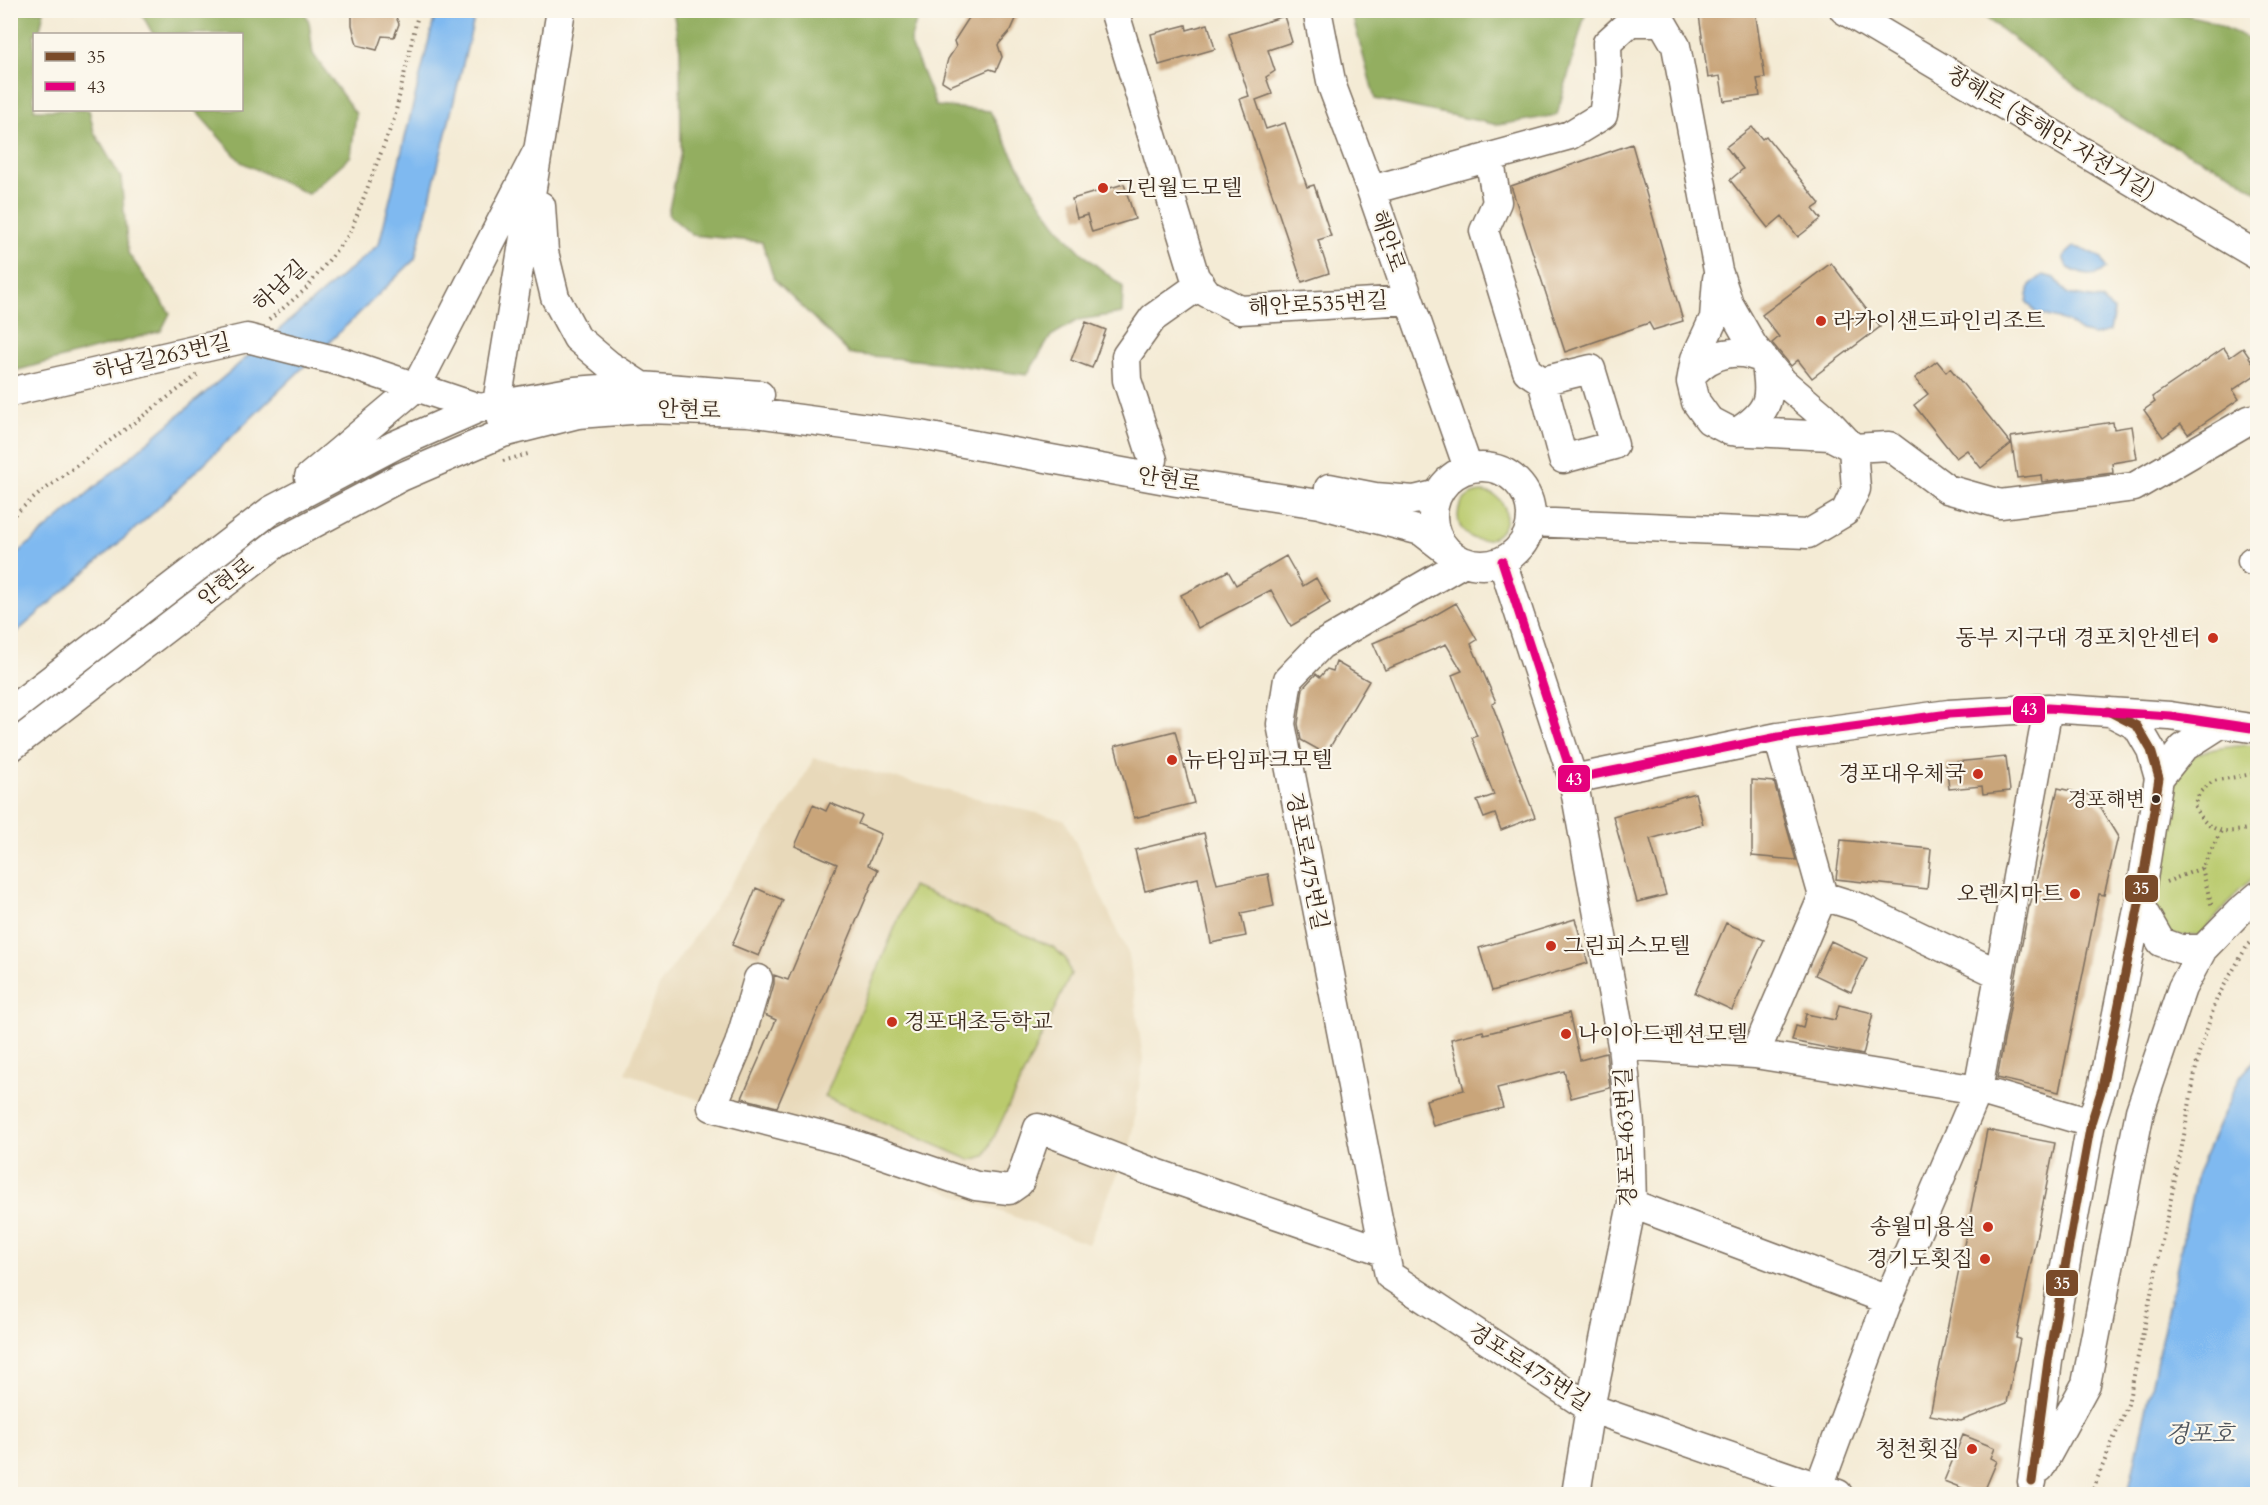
<svg xmlns="http://www.w3.org/2000/svg" width="2268" height="1505" font-family="Cardo,'Noto Serif KR',serif">
<style>
.built{fill:#e8d9ba}
.green{fill:#baca6d;stroke:#7a7a46;stroke-width:1.5}
.forest{fill:#93ae60;stroke:#676c3f;stroke-width:1.5}
.water{fill:#7fb9f0;stroke:#5d7287;stroke-width:1.5}
.building{fill:#c9a57a}
.lines{fill:none;stroke-linecap:round;stroke-linejoin:round}
.minor-casing{stroke:#7c6e5e;stroke-width:31}
.path{stroke:#7c6e5e;stroke-width:4;stroke-dasharray:1.5 4.5;stroke-linecap:butt}
.minor{stroke:#fff;stroke-width:28}
.bus-1-casing{stroke:#fbf7ec;stroke-width:14}
.bus-2-casing{stroke:#fbf7ec;stroke-width:14}
.bus-1{stroke:#7a4b2a;stroke-width:9}
.bus-2{stroke:#e5007d;stroke-width:9}
.poi-dot{fill:#c8321e;stroke:#fbf7ec;stroke-width:2}
.bus-dot{fill:#3b2a1e;stroke:#fbf7ec;stroke-width:2}
.labels{text-anchor:middle;dominant-baseline:central;stroke-width:4.5;stroke-linejoin:round;paint-order:stroke}
.bus-label{font-size:20px;fill:#3b2a1e;stroke:#fbf7ec;text-anchor:end}
.street-label{font-size:22px;fill:#3b2a1e;stroke:#fbf7ec}
.poi-label{font-size:22px;fill:#3b2a1e;stroke:#fbf7ec;text-anchor:start}
.water-label{font-size:24px;font-style:italic;fill:#4f555d;stroke:#fbf7ec}
.line-badge{stroke:#fbf7ec;stroke-width:2}
.badge-label{font-size:16px;text-anchor:middle;font-weight:bold;fill:#fff}
</style>
<rect width="100%" height="100%" fill="#fbf7ec"/>
<filter id="ink" filterUnits="userSpaceOnUse"><feTurbulence type="fractalNoise" baseFrequency=".0167" numOctaves="2"/><feDisplacementMap in="SourceGraphic" scale="12" xChannelSelector="R" yChannelSelector="G"/><feConvolveMatrix kernelMatrix="1 2 1 2 8 2 1 2 1" color-interpolation-filters="sRGB"/></filter>
<filter id="wash" filterUnits="userSpaceOnUse"><feTurbulence type="fractalNoise" baseFrequency=".008" numOctaves="4" result="noise"/><feDisplacementMap in="SourceGraphic" scale="24" xChannelSelector="R" yChannelSelector="G"/><feGaussianBlur stdDeviation="1.35" result="paint"/><feColorMatrix in="noise" values="0 0 0 0 0 0 0 0 0 0 0 0 0 0 0 0 0 1.4 0 .05"/><feComposite in="paint" operator="in"/></filter>
<g filter="url(#wash)">
<rect width="100%" height="100%" fill="#f4ebd5"/>
<path class="built" d="M 814,758 L 1065,820 L 1129,955 L 1143,1059 L 1131,1143 L 1088,1244 L 626,1073 L 659,986 L 795,793 Z"/>
<path class="green" d="M1458 516a24 24 0 1 1 48 0a24 24 0 1 1-48 0Z
M 2245,745 L 2257,746 L 2257,875 L 2240,889 L 2201,935 C 2168,938 2166,936 2149,908 C 2154,879 2165,779 2184,762 C 2200,748 2226,748 2245,745 Z
M 912,886 L 1053,947 L 1066,959 L 1071,974 L 985,1156 L 970,1160 L 825,1097 Z"/>
<path class="forest" d="M 10,11 L 44,11 L 39,34 L 34,34 L 34,110 L 89,110 L 94,132 L 121,178 L 128,253 L 170,313 L 161,331 L 11,372 Z
M 140,11 L 304,11 L 309,22 L 313,54 L 356,114 L 351,156 L 308,194 L 241,162 L 195,110 L 242,110 L 242,34 L 153,34 Z
M 673,11 L 919,11 L 910,42 L 936,106 L 990,111 C 1015,160 1041,213 1080,251 C 1093,264 1109,275 1123,287 L 1122,313 L 1078,320 L 1051,336 L 1027,375 L 936,362 L 850,354 L 774,279 L 762,242 L 692,235 L 668,214 L 681,151 L 680,49 Z
M 1351,11 L 1351,10 L 1586,11 L 1557,115 L 1498,125 L 1375,99 Z
M 1977,11 L 2169,11 L 2207,20 L 2257,42 L 2257,192 L 2230,173 L 2149,134 L 2094,100 Z"/>
<path class="water" d="M 436,11 L 476,11 L 415,259 L 153,513 L 11,637 L 11,559 L 379,244 Z
M 2074,247 L 2086,250 L 2102,258 L 2106,269 C 2092,279 2081,275 2067,267 L 2063,257 Z
M 2043,275 L 2055,278 L 2068,294 L 2102,300 L 2114,311 L 2110,331 L 2094,335 L 2081,332 L 2066,321 L 2036,313 L 2027,302 L 2030,285 Z
M 2257,1057 L 2257,1494 L 2128,1494 L 2197,1173 L 2241,1075 Z"/>
<g id="blocks">
<path class="building" d="M 352,10 L 393,10 L 399,24 L 394,37 L 382,36 L 377,50 L 357,45 L 352,25 Z
M 974,10 L 1020,10 L 1011,30 L 998,45 L 1002,57 L 996,71 L 990,69 L 950,86 L 942,81 L 948,59 L 956,47 L 954,41 Z
M 1712,10 L 1755,10 L 1765,78 L 1757,79 L 1760,96 L 1724,101 L 1720,76 L 1708,78 L 1699,15 L 1713,13 Z
M 1284,16 L 1292,42 L 1268,50 L 1275,71 L 1266,77 L 1272,94 L 1256,100 L 1266,129 L 1285,123 L 1307,187 L 1314,185 L 1331,236 L 1318,240 L 1329,273 L 1302,282 L 1240,99 L 1249,96 L 1229,34 Z
M 1208,24 L 1215,49 L 1159,65 L 1151,34 L 1186,25 L 1187,30 Z
M 1752,127 L 1762,139 L 1766,136 L 1820,204 L 1813,209 L 1821,219 L 1798,237 L 1782,216 L 1768,228 L 1730,180 L 1743,169 L 1726,147 Z
M 1632,144 L 1683,321 L 1653,330 L 1649,323 L 1565,352 L 1511,186 Z
M 1124,184 L 1135,219 L 1092,232 L 1087,215 L 1077,218 L 1072,199 Z
M 1831,263 L 1880,327 L 1812,378 L 1798,360 L 1791,366 L 1772,343 L 1779,337 L 1762,315 Z
M 1086,322 L 1106,330 L 1092,368 L 1071,360 Z
M 2224,348 L 2230,357 L 2243,348 L 2258,370 L 2258,373 L 2233,390 L 2239,399 L 2188,434 L 2181,424 L 2163,437 L 2144,410 L 2155,402 L 2152,397 Z
M 1937,361 L 1946,372 L 1950,368 L 2011,444 L 1981,468 L 1967,450 L 1956,458 L 1914,405 L 1928,394 L 1915,378 Z
M 2113,422 L 2114,429 L 2132,426 L 2137,459 L 2112,463 L 2113,473 L 2042,482 L 2041,475 L 2017,478 L 2011,437 Z
M 1286,556 L 1303,586 L 1316,578 L 1330,603 L 1291,626 L 1271,590 L 1198,628 L 1181,595 L 1228,571 L 1236,585 Z
M 1456,603 L 1477,640 L 1471,644 L 1496,702 L 1492,704 L 1535,817 L 1501,830 L 1495,814 L 1484,818 L 1477,801 L 1494,795 L 1472,738 L 1477,736 L 1452,675 L 1462,671 L 1446,644 L 1385,670 L 1373,643 L 1425,621 Z
M 1336,662 L 1369,681 L 1326,754 L 1301,740 L 1298,724 L 1303,688 L 1316,674 L 1320,677 L 1327,669 L 1333,671 Z
M 1175,731 L 1194,803 L 1134,818 L 1115,746 Z
M 2006,757 L 2010,791 L 1983,794 L 1982,786 L 1949,789 L 1946,763 Z
M 1752,780 L 1774,782 L 1796,860 L 1752,856 Z
M 2058,788 L 2093,796 L 2118,837 L 2104,895 L 2099,894 L 2059,1092 L 1997,1078 L 2029,906 L 2030,906 Z
M 1695,793 L 1703,824 L 1650,839 L 1666,895 L 1637,902 L 1613,816 Z
M 830,803 L 862,816 L 858,824 L 881,834 L 868,865 L 878,870 L 777,1107 L 742,1098 L 776,1020 L 765,1015 L 774,984 L 774,975 L 788,980 L 837,864 L 795,846 L 813,805 L 826,811 Z
M 1204,833 L 1217,884 L 1268,874 L 1274,906 L 1241,913 L 1246,936 L 1211,943 L 1198,878 L 1145,891 L 1135,850 Z
M 1841,840 L 1931,849 L 1927,889 L 1836,879 Z
M 756,888 L 783,900 L 759,956 L 732,945 Z
M 1575,919 L 1588,963 L 1492,991 L 1479,948 Z
M 1726,923 L 1764,940 L 1732,1010 L 1695,993 Z
M 1831,941 L 1867,958 L 1851,992 L 1815,975 Z
M 1839,1005 L 1873,1013 L 1863,1055 L 1792,1041 L 1796,1026 L 1803,1028 L 1806,1014 L 1835,1020 Z
M 1569,1013 L 1580,1060 L 1606,1053 L 1610,1088 L 1571,1098 L 1564,1071 L 1497,1088 L 1503,1108 L 1433,1126 L 1426,1100 L 1464,1090 L 1451,1039 L 1483,1031 L 1484,1034 Z
M 1987,1130 L 2055,1143 L 2016,1338 L 2020,1339 L 2007,1403 L 1961,1421 L 1930,1415 Z
M 1963,1435 L 1995,1448 L 1991,1458 L 1997,1461 L 1983,1494 L 1977,1494 L 1944,1481 Z"/>
</g>
</g>
<g filter="url(#ink)">
<use href="#blocks" fill-opacity="0" stroke="#7c6e5e" stroke-width="1.5"/>
<g class="lines">
<defs>
<path id="minor" d="M 1114,10 L 1195,277 L 1207,293 L 1240,310 L 1408,300
M 1317,10 L 1332,86 L 1371,190 L 1468,468
M 1844,10 L 2258,256
M 1489,157 L 1497,202 L 1484,231 L 1527,371 L 1542,381 L 1591,369 L 1614,445 L 1563,459 L 1542,381
M 1371,190 L 1570,135 L 1603,115 L 1608,82 L 1607,43 L 1630,22 L 1662,22 L 1676,46 L 1718,271 L 1729,304 L 1753,346 L 1783,382 L 1823,416 L 1853,448 L 1856,489 L 1845,512 L 1808,534 L 1531,522
M 541,206 L 544,252 L 555,297 L 577,338 L 609,365 L 641,386
M 1717,279 L 1714,318 L 1695,359 L 1691,382 L 1696,402 L 1709,420 L 1730,431 L 1830,436 L 1853,448 L 1889,446 L 1947,489 L 2000,504 L 2134,487 L 2249,420 L 2258,418
M 1693,373 C 1714,352 1737,347 1765,360 C 1772,397 1771,411 1737,432
M 10,392 L 247,338 L 342,362 L 479,408
M 501,420 L 497,403 L 561,10
M 1153,460 L 1127,380 L 1126,356 L 1153,318 L 1201,284
M1433 516a49 49 0 1 1 98 0a49 49 0 1 1-98 0Z
M 309,477 L 416,387 L 538,150
M 1329,488 L 1375,497 L 1414,500 L 1438,494
M 1502,561 L 1573,779 L 1778,737 L 1949,714 L 2048,708 L 2170,716 L 2258,729
M 2252,561 L 2258,563
M 1464,562 L 1321,645 L 1288,679 L 1281,724 L 1389,1275 L 1590,1408 L 1838,1494
M 10,711 L 270,511 L 395,445 L 479,408 L 575,391 L 641,386 L 760,395
M 10,748 L 277,543 L 401,477 L 503,433 L 578,414 L 644,409 L 748,412 L 920,435 L 1177,482 L 1319,504 L 1421,531 L 1447,551
M 2159,778 L 2183,748 L 2222,723
M 1573,779 L 1622,1045 L 1630,1125 L 1632,1204 L 1590,1408 L 1576,1494
M 1823,896 L 1858,907 L 1999,974
M 2139,904 L 2161,942 L 2180,949 L 2203,949
M 758,979 L 739,1044 L 712,1107 L 841,1140 L 976,1186 L 1009,1190 L 1019,1183 L 1038,1128 L 1147,1170 L 1383,1251
M 1622,1045 L 1755,1054 L 1978,1090 L 2091,1123
M 1755,1054 L 1823,896 L 1778,737
M 1632,1204 L 1888,1300
M 2040,1468 L 2086,1384 L 2140,1111 L 2182,988 L 2203,949 L 2239,912 L 2258,896
M 2032,1482 L 2048,1361 L 2091,1123 L 2102,1088 L 2139,904 L 2159,778 L 2151,750 L 2137,726 L 2110,712
M 1819,1487 L 1888,1300 L 1978,1090 L 2048,708"/>
</defs>
<use href="#minor" class="minor-casing"/>
<path class="path" d="M 269,320 L 307,288 L 350,233 L 394,119 L 419,10
M 503,461 L 528,454
M 10,518 L 40,493 L 199,374
M 2258,773 L 2213,781 L 2200,792 L 2194,805 C 2207,835 2229,835 2258,826
M 2202,868 L 2212,908
M 2166,882 L 2202,868 L 2221,831
M 2091,1494 L 2128,1404 L 2183,1141 L 2198,1056 L 2217,998 L 2247,946 L 2258,937"/>
<use href="#minor" class="minor"/>
<defs>
<path id="bus-1" d="M 2032,1482 L 2048,1361 L 2091,1123 L 2102,1088 L 2139,904 L 2159,778 L 2151,750 L 2137,726 L 2108,711"/>
<path id="bus-2" d="M 1502,561 L 1573,779 L 1778,737 L 1949,714 L 2048,708 L 2170,716 L 2258,729"/>
</defs>
<use href="#bus-1" class="bus-1-casing"/>
<use href="#bus-2" class="bus-2-casing"/>
<use href="#bus-1" class="bus-1"/>
<use href="#bus-2" class="bus-2"/>
</g>
</g>
<g class="poi-dot">
<circle cx="1103" cy="188" r="6"/>
<circle cx="1821" cy="321" r="6"/>
<circle cx="2213" cy="638" r="6"/>
<circle cx="1172" cy="760" r="6"/>
<circle cx="1978" cy="774" r="6"/>
<circle cx="2075" cy="894" r="6"/>
<circle cx="1551" cy="946" r="6"/>
<circle cx="892" cy="1022" r="6"/>
<circle cx="1566" cy="1034" r="6"/>
<circle cx="1988" cy="1227" r="6"/>
<circle cx="1985" cy="1259" r="6"/>
<circle cx="1972" cy="1449" r="6"/>
</g>
<circle class="bus-dot" cx="2156" cy="799" r="5"/>
<g class="labels">
<g class="bus-label">
<text x="2145" y="799">경포해변</text>
</g>
<g class="street-label">
<text transform="translate(2051 133) rotate(31)">창혜로 (동해안 자전거길)</text>
<text transform="translate(1388 241) rotate(71)">해안로</text>
<text transform="translate(280 286) rotate(-43)">하남길</text>
<text transform="translate(1318 304) rotate(-3)">해안로535번길</text>
<text transform="translate(162 357) rotate(-13)">하남길263번길</text>
<text transform="translate(689 410) rotate(2)">안현로</text>
<text transform="translate(1169 480) rotate(9)">안현로</text>
<text transform="translate(226 582) rotate(-38)">안현로</text>
<text transform="translate(1307 861) rotate(79)">경포로475번길</text>
<text transform="translate(1626 1137) rotate(-92)">경포로463번길</text>
<text transform="translate(1529 1367) rotate(33)">경포로475번길</text>
</g>
<g class="poi-label">
<text x="1115" y="188">그린월드모텔</text>
<text x="1833" y="321">라카이샌드파인리조트</text>
<text x="2201" y="638" text-anchor="end">동부 지구대 경포치안센터</text>
<text x="1184" y="760">뉴타임파크모텔</text>
<text x="1966" y="774" text-anchor="end">경포대우체국</text>
<text x="2063" y="894" text-anchor="end">오렌지마트</text>
<text x="1563" y="946">그린피스모텔</text>
<text x="904" y="1022">경포대초등학교</text>
<text x="1578" y="1034">나이아드펜션모텔</text>
<text x="1976" y="1227" text-anchor="end">송월미용실</text>
<text x="1973" y="1259" text-anchor="end">경기도횟집</text>
<text x="1960" y="1449" text-anchor="end">청천횟집</text>
</g>
<g class="water-label">
<text x="2200" y="1434">경포호</text>
</g>
</g>
<g class="line-badge">
<rect x="2012" y="695" width="34" height="29" rx="6" fill="#e5007d"/>
<rect x="1557" y="764" width="34" height="29" rx="6" fill="#e5007d"/>
<rect x="2124" y="874" width="35" height="29" rx="6" fill="#7a4b2a"/>
<rect x="2045" y="1269" width="34" height="28" rx="6" fill="#7a4b2a"/>
</g>
<g class="badge-label">
<text x="2029" y="715">43</text>
<text x="1574" y="785">43</text>
<text x="2141" y="894">35</text>
<text x="2062" y="1289">35</text>
</g>
<rect width="2268" height="1505" fill="none" stroke="#fbf7ec" stroke-width="36"/>
<rect x="33" y="33" width="210" height="78" fill="#fbf7ec" stroke="#aea59a" stroke-width="1.5"/>
<rect x="45" y="52" width="30" height="9" fill="#7a4b2a" stroke="#aea59a" stroke-width="1.5"/>
<text x="87" y="63" font-size="18" fill="#3b2a1e">35</text>
<rect x="45" y="82" width="30" height="9" fill="#e5007d" stroke="#aea59a" stroke-width="1.5"/>
<text x="87" y="93" font-size="18" fill="#3b2a1e">43</text>
</svg>
